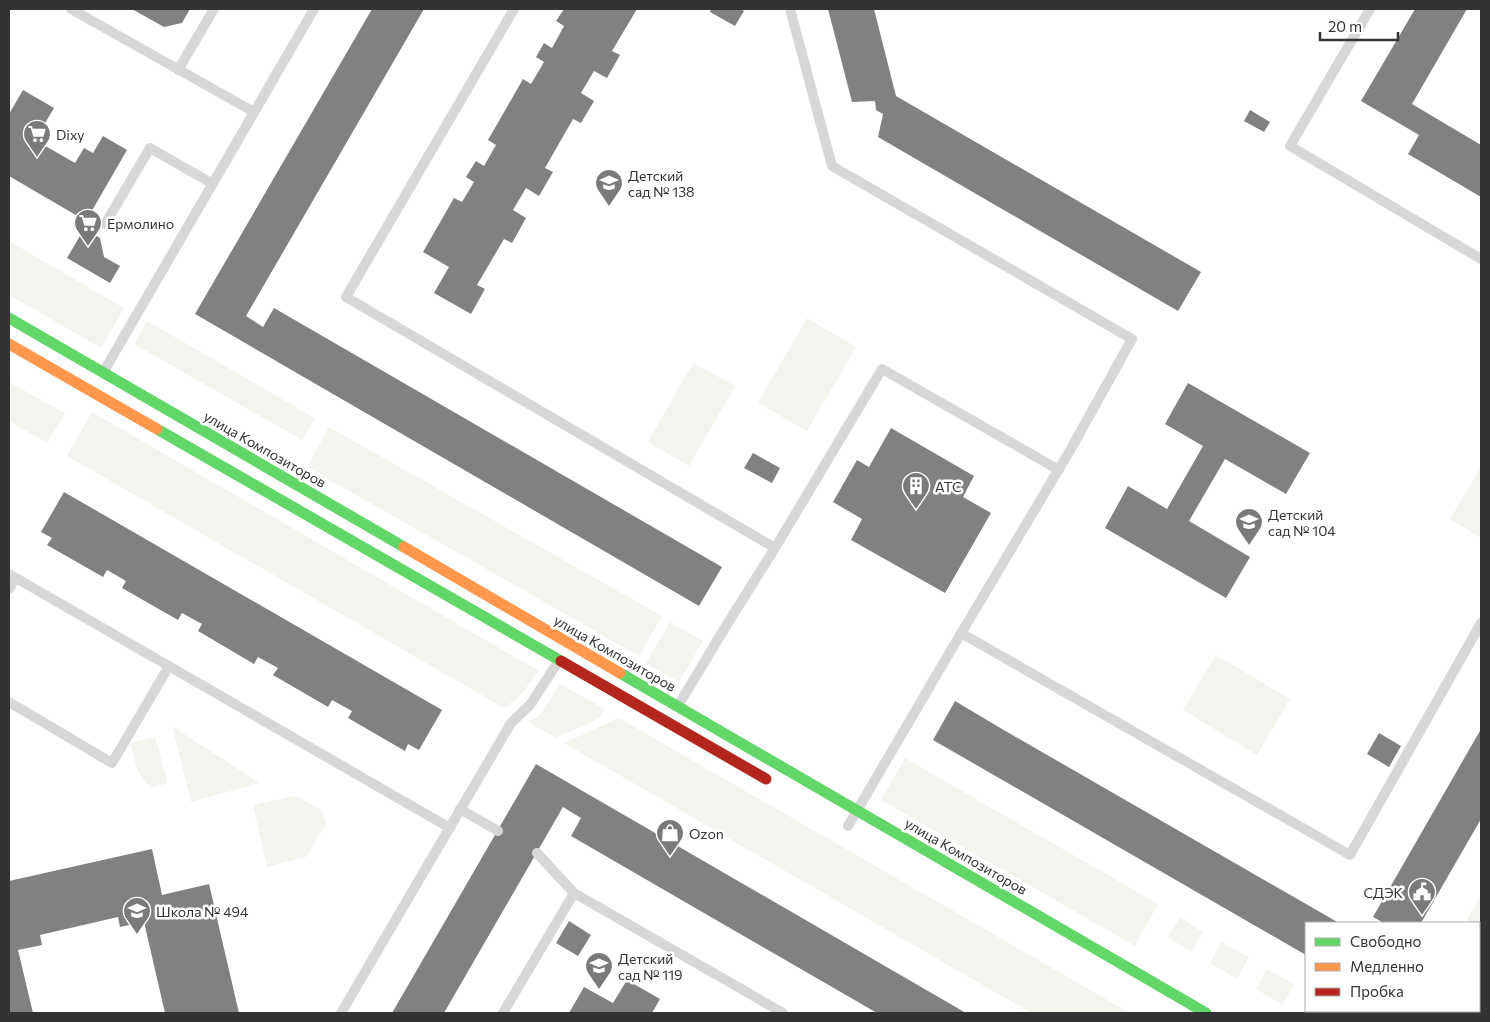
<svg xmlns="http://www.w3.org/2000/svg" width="1490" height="1022" font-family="Commissioner,sans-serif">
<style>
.green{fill:#f1f5ed}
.building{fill:#818181}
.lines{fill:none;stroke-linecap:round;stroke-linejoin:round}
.lane{stroke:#d7d7d7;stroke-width:10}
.fast{stroke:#63d668;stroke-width:11}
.slow{stroke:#ff974d;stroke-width:11}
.jam{stroke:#b3261e;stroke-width:11}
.labels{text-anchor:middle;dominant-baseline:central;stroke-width:5;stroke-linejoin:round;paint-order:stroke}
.poi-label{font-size:14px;fill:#333;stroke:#fff;text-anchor:start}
.street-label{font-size:14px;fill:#333;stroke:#fff}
</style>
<rect width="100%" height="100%" fill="#fff"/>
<path class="green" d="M 9,241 L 124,308 L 101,348 L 9,295 Z
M 807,318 L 856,347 L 807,431 L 758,403 Z
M 147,321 L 315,418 L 302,440 L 134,344 Z
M 693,363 L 735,386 L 689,466 L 648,442 Z
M 9,382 L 65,413 L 47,443 L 9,421 Z
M 92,412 L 539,671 L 519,697 L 504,708 L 67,456 Z
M 329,427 L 662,616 L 639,656 L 307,467 Z
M 1481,467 L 1481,538 L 1450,519 Z
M 670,622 L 703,641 L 679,682 L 646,663 Z
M 1216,655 L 1290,699 L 1257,755 L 1183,710 Z
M 560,684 L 605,709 L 600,718 L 556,738 L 528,722 L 541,714 Z
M 619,718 L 1130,1013 L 1031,1013 L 564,743 Z
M 172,726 L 260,783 L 191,802 Z
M 155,737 L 168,783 L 151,788 L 138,772 L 130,743 Z
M 905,758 L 1158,904 L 1135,946 L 881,800 Z
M 295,796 L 322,810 L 326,824 L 306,857 L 267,867 L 253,805 Z
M 1481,895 L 1481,1013 L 1413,1013 L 1415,1011 L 1479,1011 L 1479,923 L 1465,923 Z
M 1180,917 L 1203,932 L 1191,952 L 1168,937 Z
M 1221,942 L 1249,957 L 1237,979 L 1210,963 Z
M 1267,969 L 1294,984 L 1283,1005 L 1256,989 Z"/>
<path class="building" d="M 132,9 L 190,9 L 182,23 L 164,27 Z
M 372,9 L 424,9 L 246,316 L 263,327 L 274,308 L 722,567 L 699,606 L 195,314 Z
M 564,9 L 637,9 L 612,51 L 620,55 L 607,78 L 594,71 L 581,93 L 594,101 L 581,123 L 573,119 L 545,168 L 553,172 L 539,196 L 526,188 L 513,210 L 526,218 L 512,243 L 504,239 L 477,285 L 485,289 L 471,314 L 434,293 L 449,267 L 423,252 L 454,198 L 462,202 L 474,182 L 466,177 L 476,161 L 484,166 L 496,145 L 488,140 L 523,79 L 531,84 L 544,62 L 536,57 L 544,43 L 552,48 L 564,26 L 556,21 Z
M 711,9 L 740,9 L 744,11 L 735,26 L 710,12 Z
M 828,9 L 874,9 L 896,96 L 1201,272 L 1178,311 L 878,137 L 883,114 L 876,110 L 875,101 L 852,102 Z
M 1415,9 L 1467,9 L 1412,104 L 1481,145 L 1481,197 L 1408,154 L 1419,135 L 1361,101 Z
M 23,90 L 54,108 L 35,140 L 75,163 L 84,148 L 93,153 L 103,136 L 127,150 L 86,221 L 9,176 L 9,114 Z
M 1250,110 L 1270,122 L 1264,132 L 1244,121 Z
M 84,229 L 100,238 L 104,257 L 120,266 L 110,283 L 67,258 Z
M 1188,383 L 1310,453 L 1286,494 L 1225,459 L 1189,521 L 1250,557 L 1226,598 L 1105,528 L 1128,486 L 1167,509 L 1203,446 L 1165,424 Z
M 891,428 L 974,476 L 963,497 L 991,513 L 945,593 L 851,540 L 862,519 L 833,502 L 857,460 L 869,467 Z
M 753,453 L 780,468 L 772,483 L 744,468 Z
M 64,492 L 442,710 L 419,750 L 408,744 L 405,751 L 348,718 L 352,711 L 332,700 L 328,707 L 273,675 L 278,668 L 258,657 L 254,664 L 198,631 L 202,624 L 182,613 L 178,620 L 122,588 L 126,581 L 107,570 L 103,577 L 47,545 L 52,538 L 41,532 Z
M 955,701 L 1002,729 L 1339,923 L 1306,923 L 1306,955 L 933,740 Z
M 1481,729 L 1481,819 L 1421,923 L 1384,923 L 1373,917 Z
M 1379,733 L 1401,746 L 1389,767 L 1367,754 Z
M 536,764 L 966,1013 L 877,1013 L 571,836 L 581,818 L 563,807 L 444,1013 L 392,1013 Z
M 152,849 L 162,895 L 209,884 L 239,1013 L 165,1013 L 144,922 L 120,927 L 118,917 L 40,935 L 42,945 L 18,950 L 33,1013 L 9,1013 L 9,881 Z
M 569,921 L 591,935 L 578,956 L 556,943 Z
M 627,980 L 660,999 L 652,1013 L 569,1013 L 584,987 L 613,1003 Z"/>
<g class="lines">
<path class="lane" d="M 71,9 L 254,112
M 514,9 L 346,297 L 775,548 L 726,626 L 678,706
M 790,9 L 832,166 L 1132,339 L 1072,447 L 947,657 L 848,826
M 1370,9 L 1290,146 L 1481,259
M 178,70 L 214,9
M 105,224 L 150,148 L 213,184
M 104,371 L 314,9
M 775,548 L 882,369 L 1059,470
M 9,574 L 450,828
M 9,589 L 15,578
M 961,633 L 1350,855 L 1481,623
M 9,702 L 112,763 L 169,666
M 460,809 L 498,831
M 537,853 L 574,893
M 341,1013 L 511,723 L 530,705 L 558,662
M 503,1013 L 574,893 L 783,1013"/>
<path class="fast" d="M 9,318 L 404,547
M 157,429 L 561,661
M 620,673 L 1206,1013"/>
<path class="slow" d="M 9,344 L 157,429
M 404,547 L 620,673"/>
<path class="jam" d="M 561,661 L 766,779"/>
</g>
<defs>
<symbol id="supermarket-pin" viewBox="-11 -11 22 30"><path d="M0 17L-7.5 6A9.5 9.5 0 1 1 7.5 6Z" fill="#7a7a7a" stroke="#fff"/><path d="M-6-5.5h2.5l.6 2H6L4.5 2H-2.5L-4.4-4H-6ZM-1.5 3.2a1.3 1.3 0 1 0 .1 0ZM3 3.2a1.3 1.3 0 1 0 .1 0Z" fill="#fff"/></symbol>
<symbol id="school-pin" viewBox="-11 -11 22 30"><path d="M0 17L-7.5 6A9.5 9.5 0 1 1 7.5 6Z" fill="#7a7a7a" stroke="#fff"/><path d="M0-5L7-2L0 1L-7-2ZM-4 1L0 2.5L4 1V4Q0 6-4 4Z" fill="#fff"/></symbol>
<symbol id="building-pin" viewBox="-11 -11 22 30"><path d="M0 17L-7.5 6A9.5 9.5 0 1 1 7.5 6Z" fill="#7a7a7a" stroke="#fff"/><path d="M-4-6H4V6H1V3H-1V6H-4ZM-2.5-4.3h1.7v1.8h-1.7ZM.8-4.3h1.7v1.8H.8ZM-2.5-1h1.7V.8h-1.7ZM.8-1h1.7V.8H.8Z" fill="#fff"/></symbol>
<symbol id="shop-pin" viewBox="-11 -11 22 30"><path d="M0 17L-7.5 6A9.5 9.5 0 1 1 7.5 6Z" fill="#7a7a7a" stroke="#fff"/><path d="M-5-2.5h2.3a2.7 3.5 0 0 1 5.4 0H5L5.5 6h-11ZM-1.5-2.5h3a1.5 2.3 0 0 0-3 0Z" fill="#fff"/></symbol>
<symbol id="civic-pin" viewBox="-11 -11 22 30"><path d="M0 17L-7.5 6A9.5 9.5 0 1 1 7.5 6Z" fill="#7a7a7a" stroke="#fff"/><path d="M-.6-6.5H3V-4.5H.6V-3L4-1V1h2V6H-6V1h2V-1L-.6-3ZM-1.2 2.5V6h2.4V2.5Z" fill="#fff"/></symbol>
</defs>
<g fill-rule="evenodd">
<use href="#supermarket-pin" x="21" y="118" width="32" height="43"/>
<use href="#school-pin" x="593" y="167" width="32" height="43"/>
<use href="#supermarket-pin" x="72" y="207" width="32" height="43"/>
<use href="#building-pin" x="900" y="470" width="32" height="43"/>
<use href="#school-pin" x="1233" y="506" width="32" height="43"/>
<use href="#shop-pin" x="654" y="817" width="32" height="43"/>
<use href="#civic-pin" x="1406" y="876" width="32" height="43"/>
<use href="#school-pin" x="121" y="895" width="32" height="43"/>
<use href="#school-pin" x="583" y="950" width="32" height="43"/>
</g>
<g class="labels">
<g class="poi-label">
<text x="56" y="134">Dixy</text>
<text x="628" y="175">Детский<tspan x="628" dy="16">сад № 138</tspan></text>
<text x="107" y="223">Ермолино</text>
<text x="935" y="486">АТС</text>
<text x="1268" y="514">Детский<tspan x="1268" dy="16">сад № 104</tspan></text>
<text x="689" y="833">Ozon</text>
<text x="1403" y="892" text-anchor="end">СДЭК</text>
<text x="156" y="911">Школа № 494</text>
<text x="618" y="958">Детский<tspan x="618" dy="16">сад № 119</tspan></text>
</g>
<g class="street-label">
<text transform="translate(265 449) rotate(30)">улица Композиторов</text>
<text transform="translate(615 653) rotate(30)">улица Композиторов</text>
<text transform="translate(966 856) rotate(30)">улица Композиторов</text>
</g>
</g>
<rect width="1490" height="1022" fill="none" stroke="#333333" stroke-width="20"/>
<rect x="1305" y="922" width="175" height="90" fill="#ffffff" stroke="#adadad"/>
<rect x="1315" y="938" width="25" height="8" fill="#63d668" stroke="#adadad"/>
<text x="1350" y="947" font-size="15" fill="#333333">Свободно</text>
<rect x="1315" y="963" width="25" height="8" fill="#ff974d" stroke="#adadad"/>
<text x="1350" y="972" font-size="15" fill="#333333">Медленно</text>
<rect x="1315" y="988" width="25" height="8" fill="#b3261e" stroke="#adadad"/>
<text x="1350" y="997" font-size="15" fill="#333333">Пробка</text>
<path d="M1320 32v8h78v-8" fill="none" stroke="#333333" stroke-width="2.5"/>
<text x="1328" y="32" font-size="15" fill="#333333" stroke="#ffffff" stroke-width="4" paint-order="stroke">20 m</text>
</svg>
